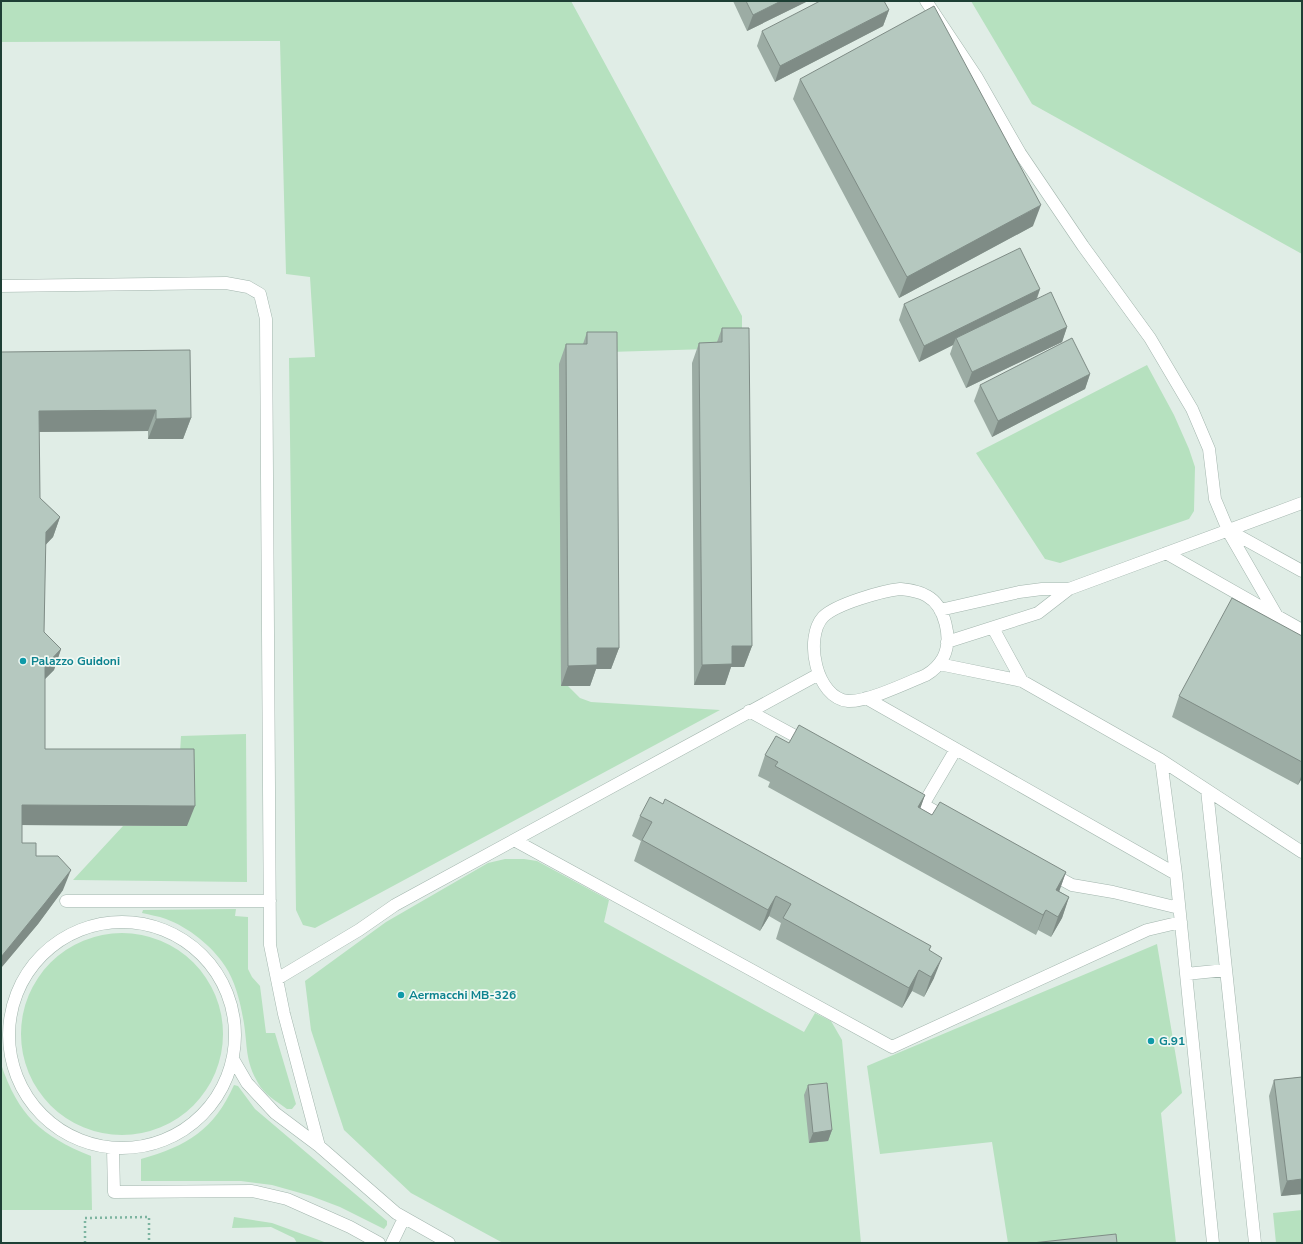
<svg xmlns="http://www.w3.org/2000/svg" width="1303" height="1244" font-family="'Nunito Sans',sans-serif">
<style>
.green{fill:#b6e1bf}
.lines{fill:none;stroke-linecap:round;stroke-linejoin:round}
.minor-casing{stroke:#a2b5ad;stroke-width:13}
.path{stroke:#7cb4a0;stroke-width:2.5;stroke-dasharray:2 3;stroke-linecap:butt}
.minor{stroke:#fff;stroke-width:12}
.wall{fill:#9caca4}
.shaded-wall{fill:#7f8c86}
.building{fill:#b5c8bf;stroke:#7f8c86}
.culture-dot{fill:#0f9aa8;stroke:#f1f9f4;stroke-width:1.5}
.labels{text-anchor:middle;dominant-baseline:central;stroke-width:3.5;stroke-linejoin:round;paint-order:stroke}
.culture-label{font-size:12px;font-weight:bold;fill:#0d838f;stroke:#f1f9f4;text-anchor:start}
</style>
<rect width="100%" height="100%" fill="#e0ede6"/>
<path class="green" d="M 1,1 L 571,1 L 742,316 L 742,348 L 609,352 L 568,686 L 580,698 L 591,702 L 720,710 L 315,928 L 303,925 L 296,910 L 289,358 L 315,357 L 310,277 L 286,274 L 280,41 L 1,42 Z
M 971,1 L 1302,1 L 1302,254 L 1032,104 Z
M 1147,365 L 1174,415 L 1189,449 L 1195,467 L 1194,511 L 1189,519 L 1060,563 L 1045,559 L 976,453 Z
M 246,734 L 247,882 L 73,880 L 123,826 L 187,826 L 179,770 L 181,736 Z
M 505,859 L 524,859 L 537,861 L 609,900 L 604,922 L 804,1032 L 815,1013 L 831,1021 L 842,1040 L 861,1243 L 503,1243 L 411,1193 L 344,1130 L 311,1030 L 305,981 L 386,922 L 488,863 Z
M 236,909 L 235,916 L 248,917 L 248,969 L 252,977 L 260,986 L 266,1033 L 275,1033 L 296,1104 L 292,1109 L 287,1109 C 276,1101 264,1094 258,1083 C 244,1059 248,1043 243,1018 C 240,1001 235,981 225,966 C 212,946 188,927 166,919 C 158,916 150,915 142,913 L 143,910 Z
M21 1034a101 101 0 1 1 202 0a101 101 0 1 1-202 0Z
M 1157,944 L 1182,1093 L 1161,1113 L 1176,1243 L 1008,1243 L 992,1142 L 880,1154 L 867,1066 Z
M 1,1064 C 18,1115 41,1136 91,1156 L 92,1210 L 1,1210 Z
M 234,1085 L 238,1086 L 255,1109 L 387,1221 L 387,1225 L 384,1229 L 340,1207 L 311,1196 L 272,1185 L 241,1181 L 141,1181 L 141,1159 C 187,1146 214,1130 234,1085 Z
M 1302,1210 L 1302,1243 L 1276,1243 L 1273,1213 Z
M 234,1217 L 272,1223 L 327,1243 L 297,1243 L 294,1238 L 271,1227 L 232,1228 Z"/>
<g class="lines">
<defs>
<path id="minor" d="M 926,1 L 976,76 L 1020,153 L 1083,246 L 1150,338 L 1192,409 L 1209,449 L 1215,499 L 1228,530 L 1302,571
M 1,286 L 226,283 L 248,287 L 260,294 L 266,319 L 270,945 L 284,1014 L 319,1146
M 1166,553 L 1277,616 L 1228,531
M 900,589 C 909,590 919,591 927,596 C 945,606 953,639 943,658 C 939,665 933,671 926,675 C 907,683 867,702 848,701 C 816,698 804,638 823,617 C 836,604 882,591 900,589 Z
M 940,610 L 1019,592 L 1042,589 L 1069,589
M 1277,616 L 1302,630
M 993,628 L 1022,681
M 947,642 L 1038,613 L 1069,589 L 1302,503
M 939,664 L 1022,681 L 1161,760 L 1302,852
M 866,698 L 1176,874
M 749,711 L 808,743
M 1161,760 L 1176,874 L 1213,1243
M 1207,790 L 1255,1243
M 909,797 L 949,819
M 923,805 L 956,749
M 514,840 L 892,1047 L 1147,930 L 1181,922
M 1050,873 L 1072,885 L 1113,892 L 1179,908
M 66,901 L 270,901
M9 1035a113 113 0 1 1 226 0a113 113 0 1 1-226 0Z
M 1186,974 L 1225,970
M 277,979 L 359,930 L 395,905 L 819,674
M 233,1059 L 247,1083 L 275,1113 L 319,1146 L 396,1213 L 449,1243
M 113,1149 L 114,1192 L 252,1191 L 287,1199 L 350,1227 L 379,1243
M 392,1243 L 404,1218"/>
</defs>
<use href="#minor" class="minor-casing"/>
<path class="path" d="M 85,1243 L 85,1218 L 149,1217 L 149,1243"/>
<use href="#minor" class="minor"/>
</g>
<path class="wall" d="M 733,1 L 808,1 L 747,31 Z
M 889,10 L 883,26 L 775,82 L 757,46 L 762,31 Z
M 800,79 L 1033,226 L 899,298 L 793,99 Z
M 1040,289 L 1037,299 L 1067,327 L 1062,342 L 966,388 L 950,354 L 953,345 L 919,362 L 899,320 L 904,304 Z
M 722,328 L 752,646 L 744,667 L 731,667 L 725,685 L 694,685 L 692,363 L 699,343 L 717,342 Z
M 587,332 L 619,648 L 611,669 L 596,669 L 590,686 L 561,686 L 559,364 L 566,344 L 583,344 Z
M 1,352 L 191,418 L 183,439 L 148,439 L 148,431 L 39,432 L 40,498 L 60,517 L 53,537 L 45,545 L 44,632 L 61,649 L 54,670 L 45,679 L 45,749 L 187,826 L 22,825 L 22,843 L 36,856 L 63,890 L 38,924 L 1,968 Z
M 1090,374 L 1085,389 L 992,437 L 974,401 L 980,385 Z
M 1302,636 L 1302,778 L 1298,785 L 1172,717 L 1179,696 Z
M 789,743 L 925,795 L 920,808 L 932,815 L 1066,872 L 1059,891 L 1069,897 L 1062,918 L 1051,937 L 1038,930 L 1036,935 L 768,787 L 770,782 L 758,776 L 765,755 Z
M 640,816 L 931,946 L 929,951 L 934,978 L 924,997 L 912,991 L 902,1008 L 776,939 L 781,923 L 769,916 L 760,931 L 634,861 L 641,841 L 632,836 Z
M 1302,1077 L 1302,1194 L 1281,1196 L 1269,1096 L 1274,1080 Z
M 808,1085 L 832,1130 L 828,1141 L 809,1143 L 804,1095 Z"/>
<path class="shaded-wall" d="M 781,1 L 808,1 L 747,31 L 753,15 Z
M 889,10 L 883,26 L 775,82 L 780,66 Z
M 1041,205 L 1033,226 L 899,298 L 907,277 Z
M 1040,289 L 1034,305 L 956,338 L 953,345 L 919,362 L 924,346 Z
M 1067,327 L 1062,342 L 966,388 L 972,372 Z
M 1090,374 L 1085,389 L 992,437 L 998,421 Z
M 156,410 L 148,431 L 32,432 L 39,411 Z
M 191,418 L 183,439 L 148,439 L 156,419 Z
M 60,517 L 53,537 L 38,553 L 46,532 Z
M 732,646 L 752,646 L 744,667 L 731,667 L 725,685 L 694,685 L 702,665 Z
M 597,648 L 619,648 L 611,669 L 596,669 L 590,686 L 561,686 L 568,666 Z
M 61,649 L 54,670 L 37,687 L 45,666 Z
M 1302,774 L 1302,778 L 1298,785 Z
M 925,795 L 918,815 L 918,807 Z
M 22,805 L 195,806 L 187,826 L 15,825 Z
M 71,870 L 63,890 L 38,924 L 1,968 L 1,957 Z
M 1066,872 L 1059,892 L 1056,890 Z
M 776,896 L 769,916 L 760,931 L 768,910 Z
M 1069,897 L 1062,918 L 1051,937 L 1058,917 Z
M 1046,910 L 1036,935 L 1043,915 Z
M 942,958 L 934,978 L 924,997 L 931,977 Z
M 919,970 L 912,991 L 902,1008 L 909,988 Z
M 832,1130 L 828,1141 L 809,1143 L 813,1133 Z
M 1302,1179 L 1302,1194 L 1281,1196 L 1287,1181 Z"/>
<path class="building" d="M 746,1 L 781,1 L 753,15 Z
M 820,1 L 884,1 L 889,10 L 780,66 L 762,31 Z
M 934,6 L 1041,205 L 907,277 L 800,79 Z
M 1020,248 L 1040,289 L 924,346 L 904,304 Z
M 1051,292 L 1067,327 L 972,372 L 956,338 Z
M 722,328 L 749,328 L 752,646 L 732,646 L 732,664 L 702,665 L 699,343 L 722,342 Z
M 587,332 L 617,332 L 619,648 L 597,648 L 597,665 L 568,666 L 566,344 L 587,344 Z
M 1072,338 L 1090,374 L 998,421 L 980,385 Z
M 190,350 L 191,418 L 156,419 L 156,410 L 39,411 L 40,498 L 60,517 L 46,532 L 44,632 L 61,649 L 45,666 L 45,749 L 194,749 L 195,806 L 22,805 L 22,843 L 36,843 L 36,856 L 58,856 L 71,870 L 45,903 L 1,957 L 1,352 Z
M 1232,598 L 1302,636 L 1302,762 L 1179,696 Z
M 799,725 L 925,795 L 918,807 L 932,815 L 940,802 L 1066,872 L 1056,890 L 1069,897 L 1058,917 L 1046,910 L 1043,915 L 775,766 L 778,762 L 765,755 L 776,736 L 789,743 Z
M 650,797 L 663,804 L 665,799 L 931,946 L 929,950 L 942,958 L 931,977 L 919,970 L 909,988 L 783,918 L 791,904 L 776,896 L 768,910 L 642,840 L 652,822 L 640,816 Z
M 1302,1077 L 1302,1179 L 1287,1181 L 1274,1080 Z
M 827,1083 L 832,1130 L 813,1133 L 808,1085 Z
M 1116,1234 L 1117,1243 L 1032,1243 Z"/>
<g class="culture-dot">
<circle cx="23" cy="661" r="4"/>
<circle cx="401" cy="995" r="4"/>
<circle cx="1151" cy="1041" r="4"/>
</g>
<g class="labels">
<g class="culture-label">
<text x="31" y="661">Palazzo Guidoni</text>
<text x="409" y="995">Aermacchi MB-326</text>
<text x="1159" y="1041">G.91</text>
</g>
</g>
<rect width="1303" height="1244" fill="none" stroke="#1e3f35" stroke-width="4"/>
</svg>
